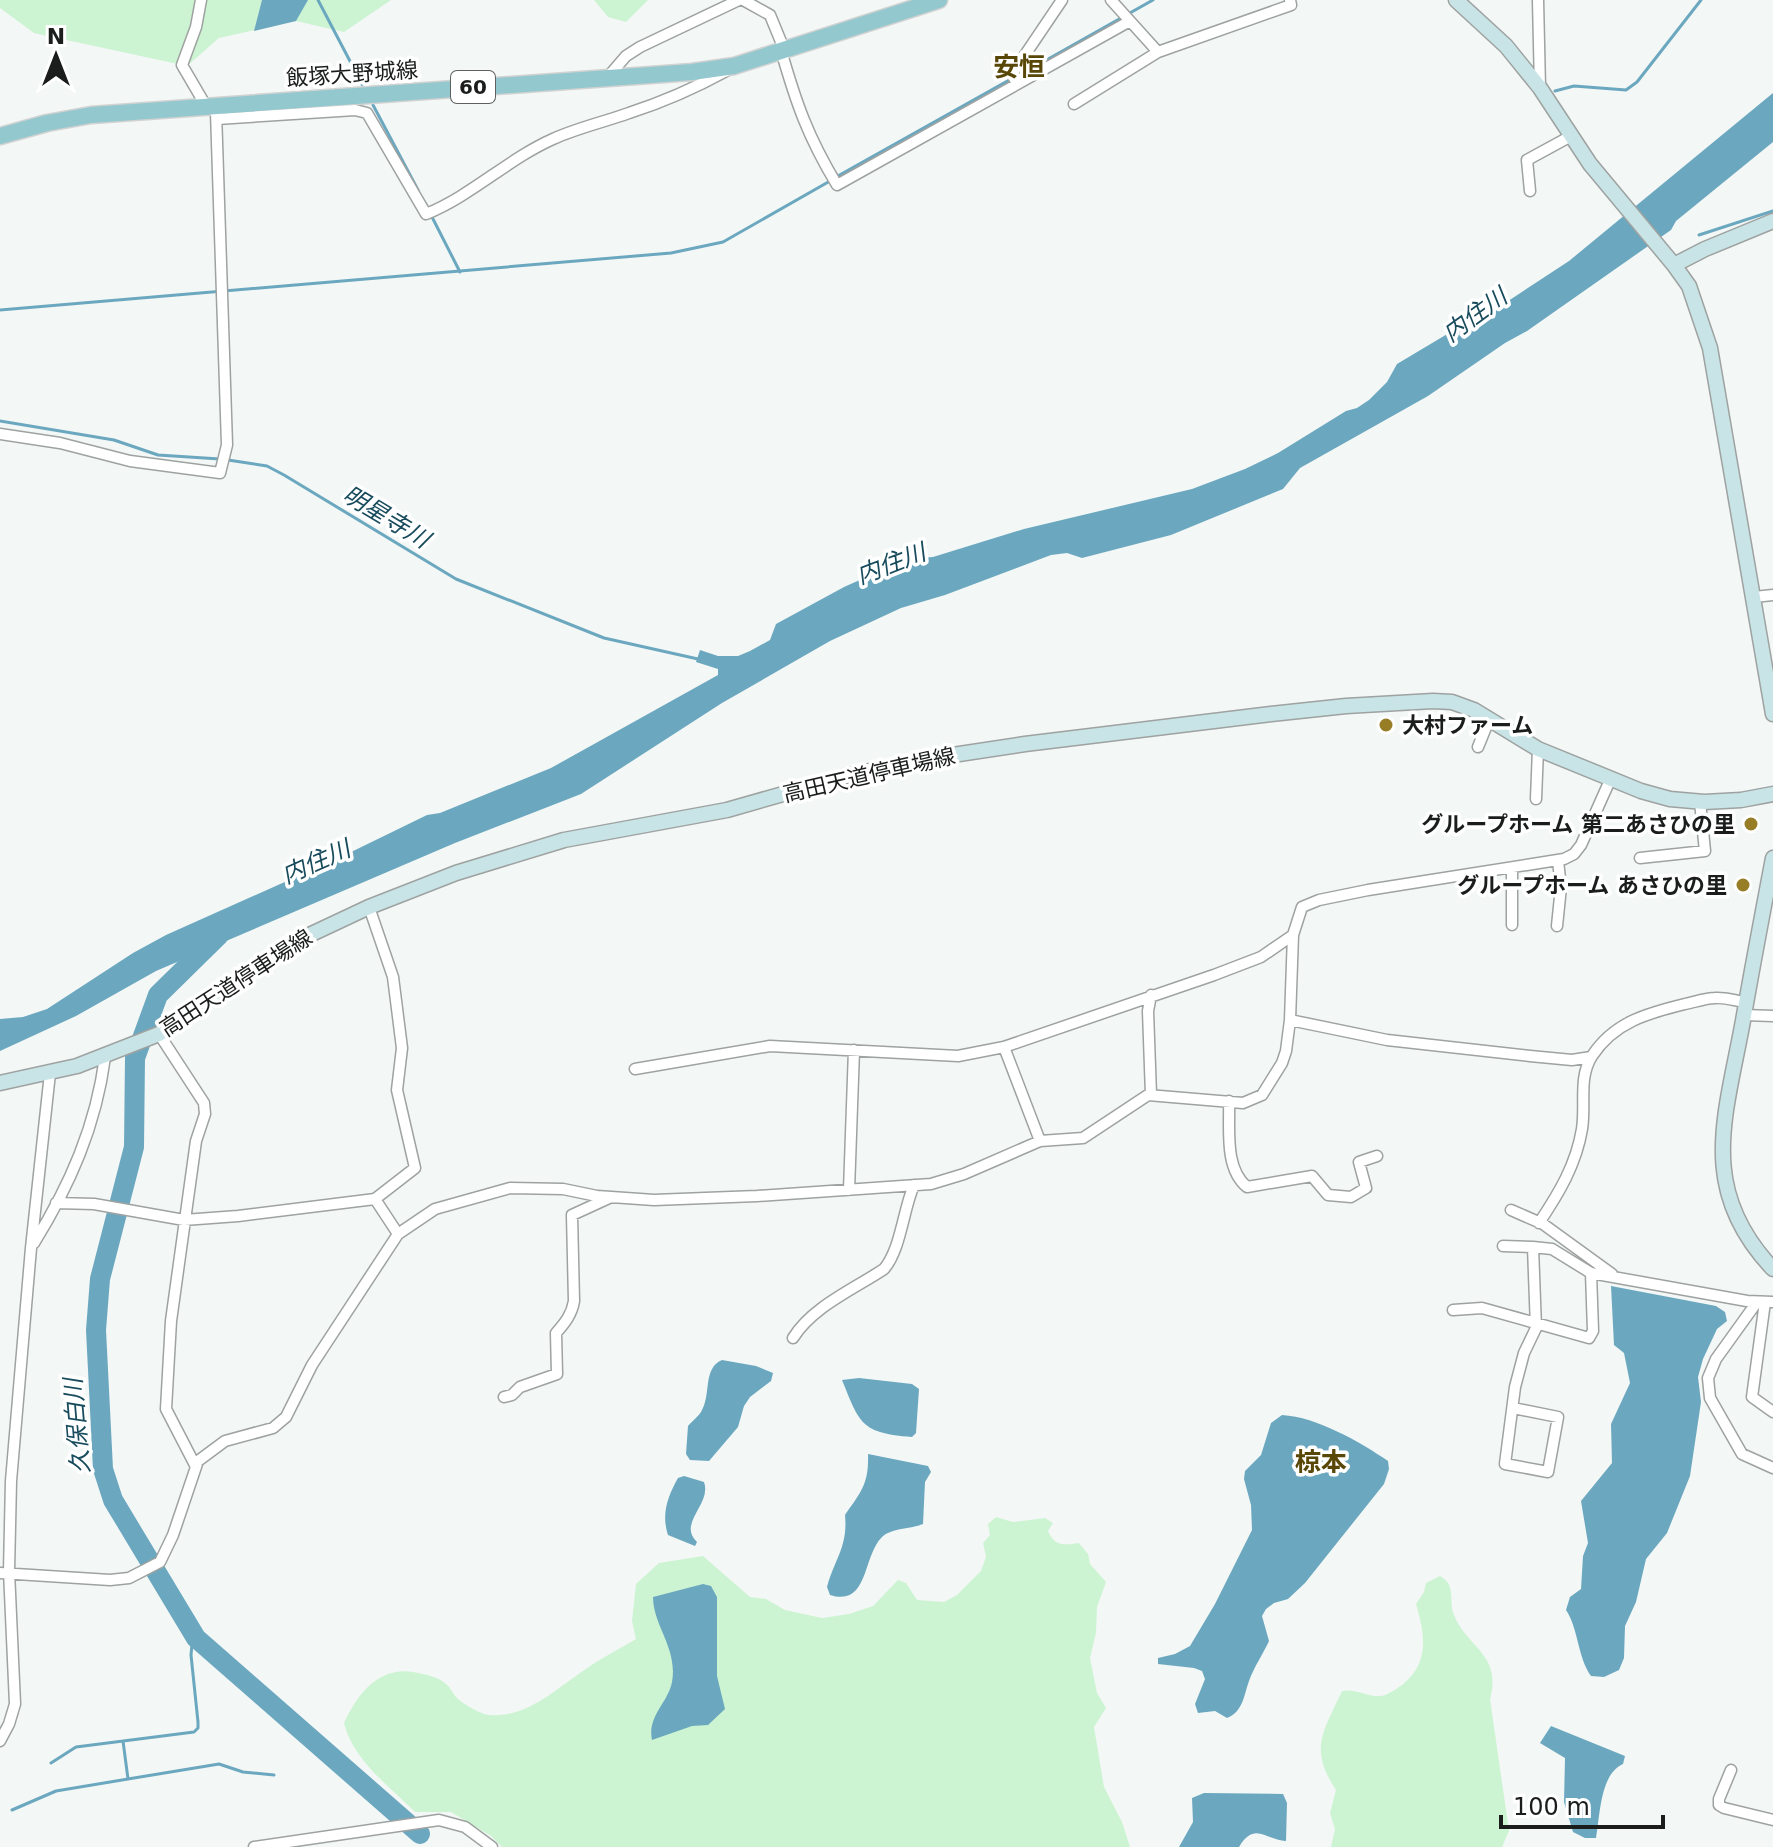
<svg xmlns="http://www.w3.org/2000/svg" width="1773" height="1847" font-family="'DejaVu Sans','Noto Sans JP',sans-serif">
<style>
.green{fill:#cdf4d2}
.water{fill:#6ba8bf}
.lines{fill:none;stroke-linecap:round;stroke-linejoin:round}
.stream{stroke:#6ba8bf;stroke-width:3}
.river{stroke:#6ba8bf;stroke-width:20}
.street-casing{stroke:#9ea2a1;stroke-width:13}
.secondary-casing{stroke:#9ea2a1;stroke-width:17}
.primary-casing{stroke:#d1d2d2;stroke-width:19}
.street{stroke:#fff;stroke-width:10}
.secondary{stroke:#c8e4e6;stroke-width:14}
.primary{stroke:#92c8ce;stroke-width:16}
.poi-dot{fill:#977d25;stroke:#fff;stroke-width:3}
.labels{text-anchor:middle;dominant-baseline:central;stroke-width:7;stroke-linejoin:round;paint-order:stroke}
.shield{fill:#fff;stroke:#5f6060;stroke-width:2}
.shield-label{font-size:20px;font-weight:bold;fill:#1b1c1c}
.street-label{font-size:22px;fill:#1b1c1c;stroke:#fff}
.poi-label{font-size:22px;font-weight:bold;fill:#1b1c1c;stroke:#fff;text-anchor:end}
.water-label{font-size:24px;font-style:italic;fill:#184c5d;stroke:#fff}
.quarter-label{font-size:26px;font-weight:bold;fill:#584706;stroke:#fff}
</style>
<rect width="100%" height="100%" fill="#f3f7f6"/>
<path class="green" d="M 0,0 L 391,0 L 344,32 L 296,21 L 219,38 L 187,66 L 34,33 L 0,8 Z
M 594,0 L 648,0 L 626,22 L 608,17 Z
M 996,1517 L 1013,1522 L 1045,1518 L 1053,1523 L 1048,1531 C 1055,1547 1064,1545 1079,1543 L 1088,1554 L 1090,1564 L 1106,1582 L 1097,1607 L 1096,1633 L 1090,1658 L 1097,1693 L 1106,1708 L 1094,1727 L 1104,1787 L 1122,1822 L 1130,1847 L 502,1847 L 491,1836 L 451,1812 L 415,1812 C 389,1786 353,1760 344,1723 C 358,1693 380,1664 418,1673 C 428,1675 438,1677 446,1684 C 451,1688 453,1694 457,1698 C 463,1704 482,1715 490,1715 C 526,1718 555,1690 583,1671 C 599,1659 618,1650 636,1639 L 632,1621 L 636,1584 L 659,1563 L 703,1556 L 750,1597 L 766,1599 L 785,1610 L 822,1618 L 849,1614 L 873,1606 L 898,1580 L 906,1583 L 917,1600 L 944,1602 L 957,1595 L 981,1571 L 986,1557 L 983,1543 L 990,1535 L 988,1524 Z
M 1440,1576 C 1457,1585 1448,1600 1454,1615 C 1468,1649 1502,1654 1490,1699 L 1509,1831 L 1502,1847 L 1331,1847 L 1335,1829 L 1330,1813 L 1336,1790 C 1308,1748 1324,1731 1342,1691 C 1356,1688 1367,1697 1380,1696 C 1387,1696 1396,1689 1402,1685 C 1430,1663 1425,1635 1416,1604 L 1424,1592 L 1426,1583 Z"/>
<path class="water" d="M 262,0 L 308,0 L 296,21 L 254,31 Z
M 1773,93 L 1773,142 L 1676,221 L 1671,230 L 1527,331 L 1505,343 L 1428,396 L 1300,468 L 1283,489 L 1171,535 L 1082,558 L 1067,553 L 1051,555 L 945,595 L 901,608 L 830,641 L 722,703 L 581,794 L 455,843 L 156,971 L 76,1016 L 0,1051 L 0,1019 L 23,1017 L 47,1009 L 133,953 L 166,935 L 345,855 L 427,815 L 440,813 L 551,768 L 718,675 L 718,669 L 696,662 L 700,650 L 718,656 L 738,656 L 750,651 L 770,640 L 776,624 L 844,587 L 907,559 L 933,557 L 1024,529 L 1192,489 L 1245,469 L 1278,453 L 1346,411 L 1357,408 L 1369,400 L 1387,382 L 1397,364 L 1459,327 L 1493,311 L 1569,261 Z
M 1611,1286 L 1716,1306 L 1725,1312 L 1727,1321 L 1717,1329 L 1703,1359 L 1698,1377 L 1701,1402 L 1690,1476 L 1667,1533 L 1646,1559 L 1636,1602 L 1625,1626 L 1624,1658 L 1619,1670 L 1604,1677 L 1591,1676 C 1577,1656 1579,1630 1566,1610 L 1570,1597 L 1581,1589 L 1583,1556 L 1588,1543 L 1581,1501 L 1612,1463 L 1611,1424 L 1630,1383 L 1624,1353 L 1614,1345 Z
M 722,1360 L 756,1366 L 773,1373 L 771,1381 L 750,1397 L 744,1406 L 738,1427 L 709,1461 L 690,1460 L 686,1454 L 688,1426 C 692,1421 698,1417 701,1412 C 712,1394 702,1369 722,1360 Z
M 859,1378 L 912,1384 L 919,1389 L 916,1433 L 912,1437 C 861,1433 860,1424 842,1380 Z
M 1282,1415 C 1317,1417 1360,1442 1388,1461 L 1389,1469 L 1384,1484 L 1305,1583 L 1288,1599 L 1274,1603 L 1266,1609 L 1262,1616 L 1269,1641 C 1263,1654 1254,1667 1249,1681 C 1244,1695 1243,1712 1227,1718 L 1215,1711 L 1198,1713 L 1195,1704 L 1205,1679 L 1202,1671 L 1194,1668 L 1158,1664 L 1158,1658 L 1175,1654 L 1190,1646 L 1215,1604 L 1252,1530 L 1251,1505 L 1244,1479 L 1245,1471 L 1261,1455 L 1271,1423 Z
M 868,1454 L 928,1466 L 931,1472 L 925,1482 L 923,1524 C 911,1529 891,1528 882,1537 C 862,1557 869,1607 830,1595 L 827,1587 C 835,1558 848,1547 845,1515 C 861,1492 869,1484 868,1454 Z
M 684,1476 L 704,1482 C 712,1504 677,1523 697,1542 L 695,1546 L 668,1535 C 661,1514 668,1496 678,1478 Z
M 703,1584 L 711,1586 L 717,1597 L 717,1676 L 725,1709 L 708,1725 L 692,1726 L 652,1740 C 647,1716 668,1703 672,1682 C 678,1648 653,1626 653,1597 Z
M 1551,1726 L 1625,1756 L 1623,1764 C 1600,1774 1600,1816 1596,1838 L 1585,1838 L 1573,1832 L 1564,1802 L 1565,1758 L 1540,1743 Z
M 1204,1793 L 1283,1794 L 1287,1803 L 1286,1841 C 1265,1840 1255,1821 1239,1847 L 1179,1847 L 1193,1822 L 1192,1798 Z"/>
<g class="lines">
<path class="stream" d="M 318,0 L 363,86
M 1018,76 L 1153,0
M 1555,91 L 1574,86 L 1626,90 L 1637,82 L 1701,0
M 373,105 L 418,190
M 836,177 L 1011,79
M 431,215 L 460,272
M 1699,235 L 1773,211
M 0,310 L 671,253 L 723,242 L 830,181
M 0,421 L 114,440 L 158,455 L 220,459
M 228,460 L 267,466 L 284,475 L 456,579 L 604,638 L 698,659
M 51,1763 L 76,1747 L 194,1732 L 198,1728 L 198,1722 L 191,1655 L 193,1633
M 128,1779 L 219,1764 L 243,1772 L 274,1775
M 12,1810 L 56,1791 L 128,1779 L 123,1741"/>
<path class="river" d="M 219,935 L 158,995 L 135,1058 L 134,1147 L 100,1279 L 96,1330 L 103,1469 L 113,1500 L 196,1638 L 420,1834"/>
<defs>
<path id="street" d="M 201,0 L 196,27 L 182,65 L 206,106
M 743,0 L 770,15 L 784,49
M 1111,0 L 1130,21
M 1538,0 L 1540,88
M 781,50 C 796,103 808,137 837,185 L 1130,21 L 1158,52 L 1291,5 L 1290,0
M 607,78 L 626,56 L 640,47 L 739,0
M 1017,84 L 1012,74 L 1062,0
M 1074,104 L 1158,52
M 217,119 L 355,110 L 367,113 L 426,214 C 471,196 508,159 553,139 C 577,128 604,122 629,113 C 663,102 695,88 726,71
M 1530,191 L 1527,160 L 1571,136
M 0,434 L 60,443 L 130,461 L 220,473 L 227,445 L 216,112
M 1754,597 L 1773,595
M 1478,747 L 1489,720
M 1536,799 L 1538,749
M 1640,858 L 1705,851 L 1700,802
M 1512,925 L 1512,868
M 1557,926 L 1561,887 L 1558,861
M 1744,1015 L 1773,1016
M 1290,1020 L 1387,1040 L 1530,1056 L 1572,1060 L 1591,1057
M 159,1034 L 204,1103 L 205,1114 L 196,1141 L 171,1321 L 166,1409 L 195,1465
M 1004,1047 L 1040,1141
M 635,1069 L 770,1046 L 958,1056 L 1004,1047 L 1214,975 L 1261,957 L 1293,935
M 1151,1095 L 1148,1011 L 1151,995
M 1229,1101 C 1230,1129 1224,1168 1247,1187 L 1312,1176 L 1328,1195 L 1351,1197 L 1366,1188 L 1359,1162 L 1377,1156
M 849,1190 L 854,1050
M 375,1199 L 398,1234
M 56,1203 L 94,1204 L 184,1220 L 238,1216 L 375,1199 L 415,1168 L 397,1090 L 402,1048 L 393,977 L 369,907
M 1511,1210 L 1543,1224 L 1612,1274
M 1539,1223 C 1559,1193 1576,1165 1582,1129 C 1586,1104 1578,1078 1592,1056 C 1614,1022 1648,1013 1685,1004 C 1695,1002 1706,998 1715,998 C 1725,997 1736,1001 1746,1002
M 34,1243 C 70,1185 96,1126 105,1057
M 1503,1246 L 1533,1247
M 1757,1302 L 1716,1359 L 1708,1378 L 1710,1398 L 1742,1454 L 1773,1468
M 1765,1302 L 1752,1397 L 1773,1412
M 1453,1310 L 1482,1308 L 1589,1338 L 1593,1331 L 1591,1273
M 793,1338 C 812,1307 854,1289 884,1269 C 901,1249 903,1210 914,1185
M 504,1397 L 512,1395 L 520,1387 L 557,1374 L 556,1333 C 565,1323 572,1314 574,1301 L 572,1215 L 609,1198
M 1513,1408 L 1558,1417 L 1548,1472 L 1505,1464 L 1515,1387 L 1524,1353 L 1536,1328 L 1533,1247 L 1552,1249 L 1591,1273 L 1747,1301 L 1773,1302
M 0,1573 L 110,1580 L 129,1578 L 160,1562 L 173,1535 L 198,1461 L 225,1441 L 273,1428 L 286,1417 L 312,1365 L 398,1234 L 435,1209 L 510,1188 L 563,1189 L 597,1196 L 654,1200 L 757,1196 L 931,1184 L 964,1174 L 1040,1141 L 1083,1138 L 1148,1095 L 1243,1103 L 1262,1095 L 1282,1063 L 1286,1051 L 1290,1020 L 1293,935 L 1302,907 L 1319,900 L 1368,890 L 1564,859 L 1574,854 L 1581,845 L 1611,778
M 0,1741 L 9,1724 L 15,1704 L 9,1571 L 11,1481 L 31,1248 L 50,1073
M 1731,1770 L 1719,1799 L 1719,1805 L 1724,1808 L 1773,1820
M 254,1847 L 439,1820 L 465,1827 L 492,1847"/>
<path id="secondary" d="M 1456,0 L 1506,46 L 1540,88 L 1590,164 L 1674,265 L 1689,286 L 1710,348 L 1773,714
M 1674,265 L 1705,249 L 1773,221
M 1773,858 C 1763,911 1753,963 1744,1015 C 1727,1113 1695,1187 1773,1269
M 0,1083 L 77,1066 L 159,1034 L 286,946 L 369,907 L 456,873 L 564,840 L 727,810 L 846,776 L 933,758 L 1025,744 L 1271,714 L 1346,706 L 1433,701 L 1452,702 L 1474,710 L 1538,749 L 1641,791 L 1670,799 L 1704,802 L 1741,800 L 1773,794"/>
<path id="primary" d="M 0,136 L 47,123 L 91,115 L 692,72 L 734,66 L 939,0"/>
</defs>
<use href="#street" class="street-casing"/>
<use href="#secondary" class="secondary-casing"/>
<use href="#primary" class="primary-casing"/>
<use href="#street" class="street"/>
<use href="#secondary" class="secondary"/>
<use href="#primary" class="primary"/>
</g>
<g class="poi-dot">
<circle cx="1386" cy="725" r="8"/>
<circle cx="1751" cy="824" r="8"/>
<circle cx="1743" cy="885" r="8"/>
</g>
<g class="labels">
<rect class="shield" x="451" y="71" width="44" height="32" rx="6"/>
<g class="shield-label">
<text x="473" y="87">60</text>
</g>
<g class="street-label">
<text transform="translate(352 74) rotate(-4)">飯塚大野城線</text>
<text transform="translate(869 775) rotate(-13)">高田天道停車場線</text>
<text transform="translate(236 983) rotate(-33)">高田天道停車場線</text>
</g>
<g class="poi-label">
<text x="1402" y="725" text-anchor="start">大村ファーム</text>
<text x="1735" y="824">グループホーム 第二あさひの里</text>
<text x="1727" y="885">グループホーム あさひの里</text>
</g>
<g class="water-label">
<text transform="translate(1475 315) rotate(-36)">内住川</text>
<text transform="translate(386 517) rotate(31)">明星寺川</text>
<text transform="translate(891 564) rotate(-21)">内住川</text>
<text transform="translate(316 862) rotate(-24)">内住川</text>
<text transform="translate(77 1426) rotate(-95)">久保白川</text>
</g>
<g class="quarter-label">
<text x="1019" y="67">安恒</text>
<text x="1321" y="1462">椋本</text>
</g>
</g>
<g transform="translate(56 56)" stroke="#ffffff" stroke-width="6" paint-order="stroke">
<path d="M0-6L14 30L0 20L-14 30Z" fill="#1b1c1c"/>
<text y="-12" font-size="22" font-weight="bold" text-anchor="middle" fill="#1b1c1c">N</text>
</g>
<path d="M1501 1815v12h162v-12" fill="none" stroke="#1b1c1c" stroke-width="4"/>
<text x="1513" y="1815" font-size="24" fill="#1b1c1c" stroke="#ffffff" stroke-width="6" paint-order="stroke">100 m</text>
</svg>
